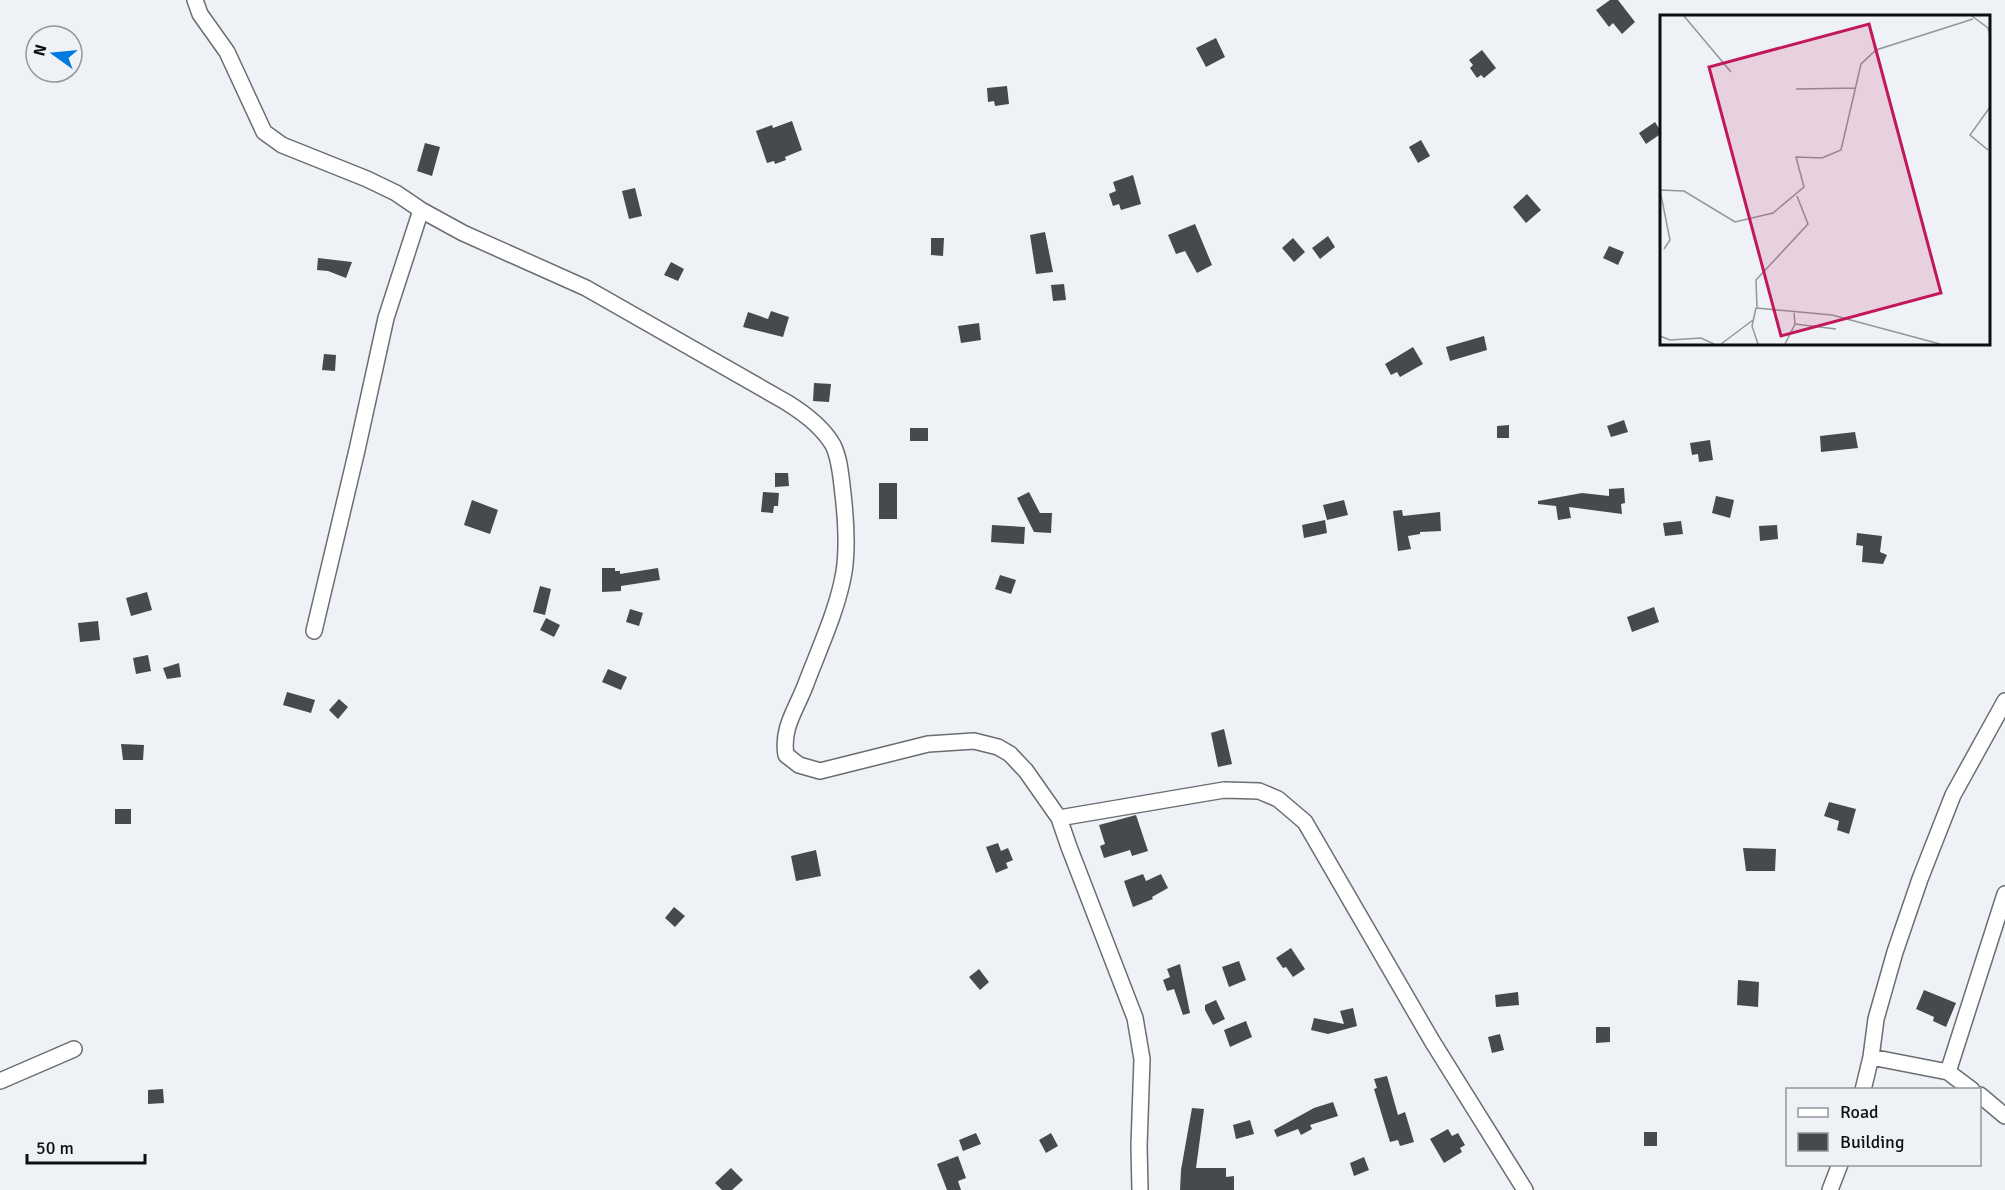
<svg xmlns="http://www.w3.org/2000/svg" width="2005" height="1190" font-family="Signika,sans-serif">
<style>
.building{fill:#474a4d}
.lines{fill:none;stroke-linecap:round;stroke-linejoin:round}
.minor-casing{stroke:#6a6d71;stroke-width:18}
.minor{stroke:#fff;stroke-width:15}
.inset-road{fill:none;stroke:#949699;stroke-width:1.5}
.view{fill:#c2185b;fill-opacity:0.15;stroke:#c2185b;stroke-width:3}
.inset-edge{fill:none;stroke:#0d0e10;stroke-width:3}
</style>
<rect width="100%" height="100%" fill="#eef1f5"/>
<path class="building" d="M 1610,0 L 1618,0 L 1635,22 L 1622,34 L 1613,23 L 1609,27 L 1596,10 Z
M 1216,38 L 1225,57 L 1206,67 L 1196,48 Z
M 1482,50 L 1496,68 L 1484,78 L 1481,75 L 1477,78 L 1470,68 L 1473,65 L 1469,60 Z
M 1007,86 L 1009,104 L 995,106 L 994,101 L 988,102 L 987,88 Z
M 792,121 L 802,150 L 785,157 L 786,160 L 775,164 L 774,161 L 767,163 L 756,131 L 772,125 L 773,128 Z
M 1655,122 L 1662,133 L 1646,144 L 1639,133 Z
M 1421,140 L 1430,156 L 1418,163 L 1409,147 Z
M 425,143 L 440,147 L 432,176 L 417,171 Z
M 1133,175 L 1141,204 L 1121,210 L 1119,204 L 1113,206 L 1109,194 L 1116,191 L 1113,182 Z
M 635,188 L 642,216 L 629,219 L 622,191 Z
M 1527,194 L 1541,210 L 1526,223 L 1513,207 Z
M 1195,224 L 1212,265 L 1197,273 L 1185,251 L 1176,254 L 1168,235 Z
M 1045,232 L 1053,272 L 1036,274 L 1030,235 Z
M 1328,236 L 1335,247 L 1320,259 L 1312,248 Z
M 931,238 L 944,238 L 943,256 L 931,255 Z
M 1293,238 L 1305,252 L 1294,262 L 1282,248 Z
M 1609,246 L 1624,252 L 1618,265 L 1603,258 Z
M 318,258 L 352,262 L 346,278 L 328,271 L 317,270 Z
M 671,262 L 684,269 L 678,281 L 664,275 Z
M 1064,284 L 1066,300 L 1053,301 L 1051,285 Z
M 771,311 L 789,317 L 783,337 L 743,327 L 748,312 L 768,319 Z
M 979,323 L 981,340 L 961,343 L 958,326 Z
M 1484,336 L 1487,350 L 1450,361 L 1446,347 Z
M 1413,347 L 1423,364 L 1400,377 L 1397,372 L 1391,375 L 1385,364 Z
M 324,354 L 336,355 L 335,371 L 322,370 Z
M 814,383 L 831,384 L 829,402 L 813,401 Z
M 1624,420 L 1628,432 L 1611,437 L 1607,426 Z
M 1509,425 L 1509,438 L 1497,438 L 1497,426 Z
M 910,428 L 928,428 L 928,441 L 910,441 Z
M 1855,432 L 1858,448 L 1821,452 L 1820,436 Z
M 1710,440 L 1713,460 L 1699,462 L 1698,454 L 1692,455 L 1690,443 Z
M 775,473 L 788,473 L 789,486 L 775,487 Z
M 879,483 L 897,483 L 897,519 L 879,519 Z
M 1624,488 L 1625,503 L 1621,504 L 1622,514 L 1569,507 L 1571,518 L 1558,520 L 1556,506 L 1538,504 L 1538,501 L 1582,493 L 1609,496 L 1609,489 Z
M 763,492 L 779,493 L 778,506 L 774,506 L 773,513 L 761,512 Z
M 1029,492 L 1040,513 L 1052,513 L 1051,533 L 1034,532 L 1017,498 Z
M 1716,496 L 1734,500 L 1730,518 L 1712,513 Z
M 472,500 L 498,510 L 490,534 L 464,525 Z
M 1344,500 L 1348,515 L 1327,520 L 1323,505 Z
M 1402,510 L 1403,516 L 1440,512 L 1441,531 L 1420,532 L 1420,534 L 1408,536 L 1411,549 L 1398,551 L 1393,511 Z
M 1325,520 L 1327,533 L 1304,538 L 1302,525 Z
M 1681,521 L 1683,534 L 1665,536 L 1663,523 Z
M 992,525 L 1025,527 L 1024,544 L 991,542 Z
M 1777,525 L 1778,539 L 1760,541 L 1759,526 Z
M 1857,533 L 1882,536 L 1880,552 L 1887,555 L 1883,564 L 1862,562 L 1863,546 L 1856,545 Z
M 602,568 L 615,568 L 615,571 L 620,571 L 620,574 L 658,568 L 660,580 L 621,586 L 621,591 L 602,592 Z
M 1000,575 L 1016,580 L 1011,594 L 995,589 Z
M 540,586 L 551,589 L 545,615 L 533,612 Z
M 147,592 L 152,610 L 131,616 L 126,598 Z
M 1654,607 L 1659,622 L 1632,632 L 1627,617 Z
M 630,609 L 643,613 L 639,626 L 626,622 Z
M 546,618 L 560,625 L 554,637 L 540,630 Z
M 98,621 L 100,640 L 80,642 L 78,623 Z
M 148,655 L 151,671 L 136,674 L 133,658 Z
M 179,663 L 181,677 L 167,679 L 163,668 Z
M 608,669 L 627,677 L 621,690 L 602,682 Z
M 287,692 L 315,700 L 311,713 L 283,705 Z
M 339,699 L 348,707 L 338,719 L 329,710 Z
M 1224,729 L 1232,764 L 1218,767 L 1211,733 Z
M 121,744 L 144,745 L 143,760 L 123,760 Z
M 1829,802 L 1856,809 L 1849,834 L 1837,830 L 1839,821 L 1824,816 Z
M 115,809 L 131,809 L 131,824 L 115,824 Z
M 1136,815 L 1148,851 L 1132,856 L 1130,850 L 1104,858 L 1100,846 L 1105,844 L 1099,825 Z
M 998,843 L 1001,851 L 1008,848 L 1013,860 L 1006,863 L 1008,868 L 996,873 L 986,847 Z
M 1743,848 L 1776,849 L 1775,871 L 1746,871 Z
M 816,850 L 821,876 L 796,881 L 791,856 Z
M 1143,874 L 1146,881 L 1161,874 L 1168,888 L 1152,897 L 1153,899 L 1133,907 L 1124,881 Z
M 674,907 L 685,916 L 675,927 L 665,918 Z
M 1291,948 L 1305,969 L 1293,977 L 1286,967 L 1283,968 L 1276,958 Z
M 1239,961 L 1246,980 L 1229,987 L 1222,967 Z
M 1180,964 L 1190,1013 L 1183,1015 L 1174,989 L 1167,991 L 1163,980 L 1170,977 L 1167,969 Z
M 979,969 L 989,982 L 980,990 L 969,977 Z
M 1738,980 L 1759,982 L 1758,1007 L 1737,1005 Z
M 1924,990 L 1956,1003 L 1946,1027 L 1933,1021 L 1934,1017 L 1916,1009 Z
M 1518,992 L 1519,1005 L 1496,1007 L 1495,995 Z
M 1216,1000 L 1225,1019 L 1213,1025 L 1205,1010 L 1205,1005 Z
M 1353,1008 L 1357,1026 L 1328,1034 L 1311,1030 L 1314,1018 L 1344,1024 L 1340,1011 Z
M 1246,1021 L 1252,1037 L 1230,1047 L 1224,1030 Z
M 1596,1027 L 1610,1027 L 1610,1042 L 1596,1043 Z
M 1500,1034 L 1504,1050 L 1492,1053 L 1488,1037 Z
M 1387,1076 L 1398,1115 L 1405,1112 L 1414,1142 L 1400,1146 L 1398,1140 L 1390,1142 L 1374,1089 L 1377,1088 L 1374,1079 Z
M 163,1089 L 164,1103 L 148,1104 L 148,1090 Z
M 1333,1102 L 1338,1116 L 1310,1125 L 1312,1129 L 1301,1135 L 1298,1129 L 1277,1137 L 1274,1130 L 1314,1108 Z
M 1192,1108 L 1204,1109 L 1196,1168 L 1226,1168 L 1226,1177 L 1234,1176 L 1234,1190 L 1180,1190 L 1181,1170 Z
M 1250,1120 L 1254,1134 L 1236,1139 L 1233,1125 Z
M 1448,1129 L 1452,1136 L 1458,1133 L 1465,1145 L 1460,1148 L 1462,1152 L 1444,1163 L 1430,1139 Z
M 1644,1132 L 1657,1132 L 1657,1146 L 1644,1146 Z
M 976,1133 L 981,1144 L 963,1151 L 959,1140 Z
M 1051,1133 L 1058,1146 L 1046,1153 L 1039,1140 Z
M 958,1156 L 966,1178 L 958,1181 L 961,1190 L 947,1190 L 937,1164 Z
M 1364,1157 L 1369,1170 L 1354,1176 L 1350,1163 Z
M 731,1168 L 743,1180 L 732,1190 L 722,1190 L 715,1183 Z"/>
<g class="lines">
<defs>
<path id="minor" d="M 195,0 L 200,14 L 227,52 L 264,132 L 282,145 L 367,179 L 396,193 L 421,210 L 463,233 L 586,288 L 786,402 C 804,413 822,426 833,445 C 840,459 841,478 843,494 C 846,520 848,546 844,572 C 838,608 820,647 807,681 C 798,707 781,727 786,755 L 799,765 L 820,771 L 928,744 L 974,741 L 998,747 L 1010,754 L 1026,771 L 1059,818 L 1069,847 L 1135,1018 L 1142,1059 L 1139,1146 L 1140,1190
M 314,631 L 357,450 L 386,318 L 421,210
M 1059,818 L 1224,790 L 1259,791 L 1278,799 L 1305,822 L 1432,1041 L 1525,1190
M 1871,1057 L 1948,1072 L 1972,1090
M 1948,1072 L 2005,894
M 0,1081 L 74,1049
M 1863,1090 L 1871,1057 L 1876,1019 L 1895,952 L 1920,879 L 1953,795 L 2005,701
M 1980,1095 L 2005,1116
M 1830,1190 L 1840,1164"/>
</defs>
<use href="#minor" class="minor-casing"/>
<use href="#minor" class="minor"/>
</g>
<g transform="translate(1660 15)">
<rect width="330" height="330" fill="#eef1f5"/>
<path class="inset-road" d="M 24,1 L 71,57M 312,1 L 328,13 L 330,20M 136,74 L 196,73M 328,135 L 310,120 L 330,92M 0,175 L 24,176 L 75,207 L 113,198 L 144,172 L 136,142 L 162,143 L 181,135 L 201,49 L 216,35 L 313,4M 0,175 L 10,225 L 4,234M 137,181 L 148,209 L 96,265 L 97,293 L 172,300 L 280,329M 96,293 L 92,311 L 98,329M 135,309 L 176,314M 0,321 L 10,325 L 41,323 L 54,329M 61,329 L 93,305M 125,329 L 135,309 L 134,298"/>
<path class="view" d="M 209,9 L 281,278 L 121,321 L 49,52 Z"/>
<rect width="330" height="330" class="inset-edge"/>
</g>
<rect x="1786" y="1088" width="195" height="78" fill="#eef1f5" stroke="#949699" stroke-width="1.5"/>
<rect x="1798" y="1108" width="30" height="9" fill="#ffffff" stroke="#949699" stroke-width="1.5"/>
<text x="1840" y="1118" font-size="18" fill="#0d0e10">Road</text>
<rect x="1798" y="1133" width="30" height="18" fill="#474a4d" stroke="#949699" stroke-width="1.5"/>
<text x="1840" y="1148" font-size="18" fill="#0d0e10">Building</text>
<g transform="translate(54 54) rotate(285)"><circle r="28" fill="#eef1f5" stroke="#949699" stroke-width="1.5"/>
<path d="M0-4.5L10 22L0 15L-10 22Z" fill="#017ae0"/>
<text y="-9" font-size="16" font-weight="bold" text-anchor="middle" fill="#0d0e10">N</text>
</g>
<path d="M27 1154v9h118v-9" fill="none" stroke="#0d0e10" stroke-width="3"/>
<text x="36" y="1154" font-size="18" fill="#0d0e10" stroke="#eef1f5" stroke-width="4.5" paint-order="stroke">50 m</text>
</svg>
